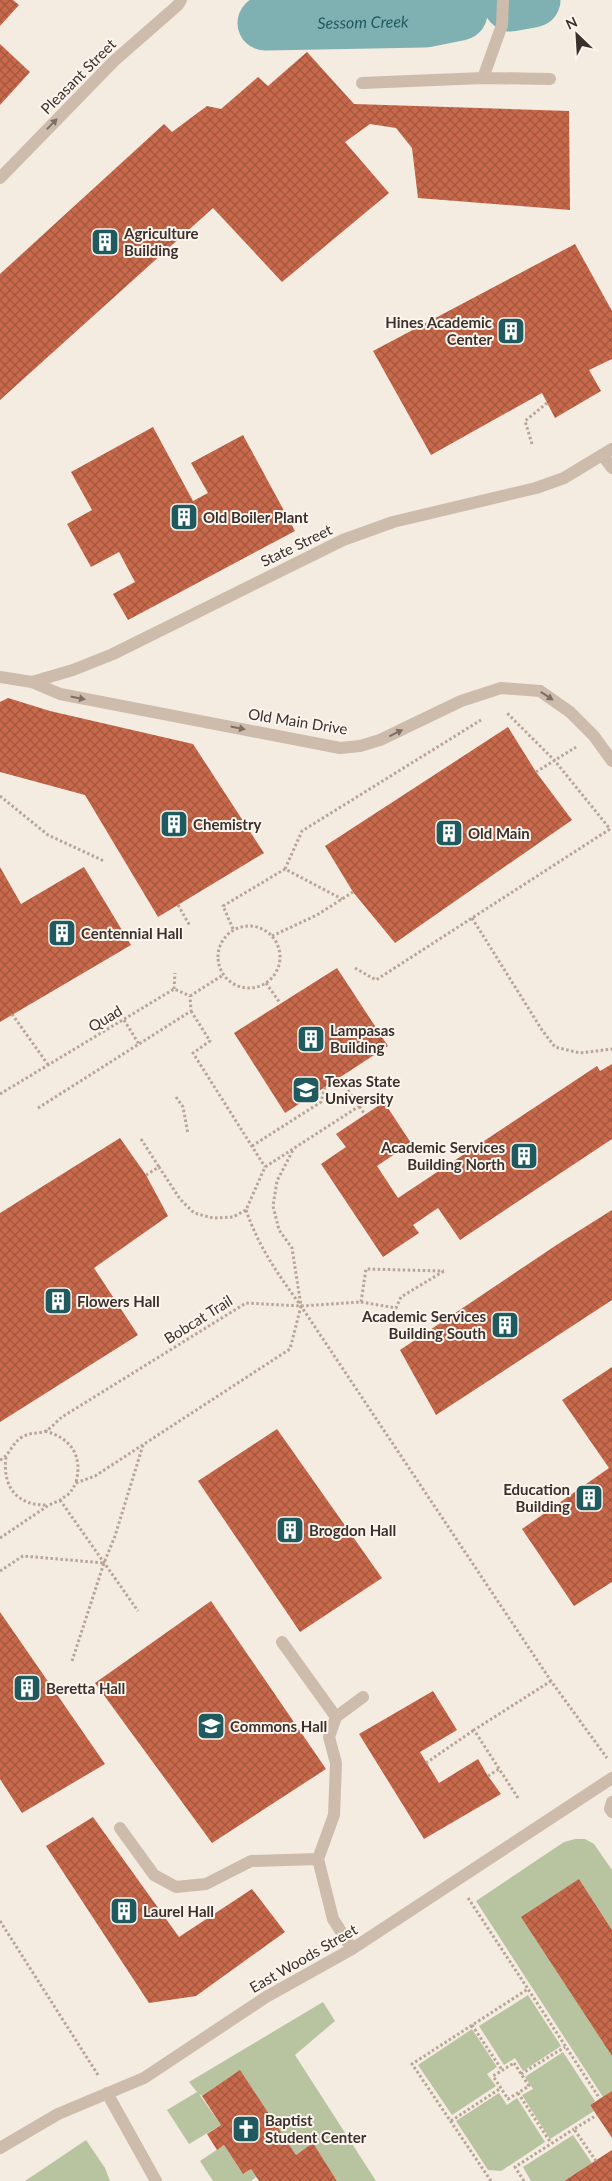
<svg xmlns="http://www.w3.org/2000/svg" width="612" height="2181" font-family="Lato,sans-serif">
<style>
.grass{fill:#b8c4a0}
.lines{fill:none;stroke-linecap:round;stroke-linejoin:round}
.river{stroke:#7fb0b2;stroke-width:55}
.building{fill:url(#building-cross-hatch)}
.path{stroke:#b9a596;stroke-width:3;stroke-dasharray:2.5 2.5;stroke-linecap:butt}
.service{stroke:#cdbbac;stroke-width:12}
.minor{stroke:#cdbbac;stroke-width:12}
.path-bridge{stroke:#b9a596;stroke-width:3;stroke-dasharray:2.5 2.5;stroke-linecap:butt}
.oneway{fill:#7d6f65}
.labels{text-anchor:middle;dominant-baseline:central;stroke-width:4;stroke-linejoin:round;paint-order:stroke}
.street-label{font-size:15px;fill:#3b302b;stroke:#fbf5ee}
.poi-label{font-size:15px;font-weight:bold;fill:#3b302b;stroke:#fbf5ee;text-anchor:start}
.water-label{font-size:16px;font-style:italic;fill:#1f5a5e;stroke:#fbf5ee}
</style>
<defs>
<pattern id="building-cross-hatch" width="8" height="8" patternUnits="userSpaceOnUse" patternTransform="scale(1.25)"><rect width="8" height="8" fill="#c8694b"/><path d="M0 0l8 8M0 8l8-8" fill="none" stroke="#a4573f"/></pattern>
</defs>
<rect width="100%" height="100%" fill="#f4ebe1"/>
<path class="grass" d="M 575,1839 L 585,1839 L 594,1844 L 612,1870 L 612,1930 L 579,1879 L 612,2056 L 612,2091 L 603,2097 L 476,1901 L 564,1842 Z
M 528,1995 L 561,2046 L 523,2071 L 515,2058 L 504,2065 L 479,2026 Z
M 323,2002 L 335,2021 L 295,2055 L 376,2181 L 337,2181 L 313,2144 L 296,2155 L 240,2071 L 202,2096 L 199,2094 L 221,2125 L 189,2144 L 167,2110 L 197,2092 L 189,2082 Z
M 472,2029 L 497,2067 L 487,2074 L 496,2086 L 452,2115 L 418,2065 Z
M 563,2052 L 595,2101 L 590,2105 L 594,2111 L 550,2139 L 522,2095 L 533,2089 L 525,2077 Z
M 499,2093 L 507,2105 L 517,2098 L 545,2142 L 501,2171 L 488,2170 L 456,2121 Z
M 573,2135 L 592,2163 L 564,2181 L 531,2181 L 523,2167 Z
M 86,2140 L 105,2168 L 110,2181 L 25,2181 Z
M 224,2145 L 243,2174 L 251,2169 L 256,2177 L 251,2181 L 213,2181 L 200,2161 Z"/>
<g class="lines">
<g class="river">
<path d="M 511,4 L 533,0"/>
<path id="s1" d="M 265,23 L 425,20 L 460,13"/>
</g>
</g>
<path class="building" d="M 0,0 L 13,0 L 19,5 L 0,26 Z
M 0,44 L 30,72 L 0,105 Z
M 307,52 L 354,104 L 569,111 L 570,210 L 418,198 L 412,148 L 396,128 L 370,124 L 345,142 L 389,193 L 282,282 L 213,208 L 0,400 L 0,274 L 164,124 L 172,132 L 207,106 L 221,109 L 258,77 L 268,86 Z
M 575,244 L 612,311 L 612,359 L 589,370 L 601,391 L 555,418 L 542,393 L 431,455 L 373,351 Z
M 153,427 L 193,501 L 208,493 L 191,463 L 243,435 L 295,531 L 128,620 L 113,594 L 135,582 L 119,552 L 91,567 L 67,524 L 92,510 L 71,472 Z
M 8,698 L 50,711 L 193,744 L 264,853 L 158,917 L 85,795 L 0,772 L 0,702 Z
M 508,727 L 536,772 L 572,820 L 395,943 L 353,892 L 325,846 Z
M 0,867 L 21,904 L 84,867 L 131,945 L 0,1022 Z
M 337,968 L 388,1046 L 285,1113 L 234,1033 Z
M 612,1064 L 612,1139 L 460,1240 L 438,1208 L 413,1225 L 419,1233 L 383,1257 L 321,1164 L 346,1147 L 336,1134 L 384,1102 L 411,1143 L 377,1166 L 398,1198 L 597,1066 L 600,1071 Z
M 120,1138 L 146,1175 L 168,1216 L 94,1268 L 138,1335 L 0,1422 L 0,1213 Z
M 612,1210 L 612,1300 L 436,1415 L 400,1350 L 558,1244 Z
M 612,1367 L 612,1582 L 574,1606 L 522,1529 L 609,1468 L 562,1400 Z
M 277,1429 L 382,1578 L 300,1632 L 198,1481 Z
M 211,1601 L 326,1769 L 212,1843 L 95,1683 Z
M 0,1612 L 105,1764 L 22,1813 L 0,1779 Z
M 433,1691 L 457,1730 L 420,1752 L 439,1783 L 478,1759 L 488,1776 L 501,1794 L 424,1839 L 359,1734 Z
M 93,1817 L 179,1937 L 252,1889 L 285,1932 L 196,1996 L 149,2003 L 46,1846 Z
M 579,1879 L 612,1930 L 612,2056 L 521,1917 Z
M 240,2070 L 296,2155 L 313,2143 L 337,2181 L 259,2181 L 251,2169 L 243,2174 L 224,2145 L 217,2150 L 207,2134 L 221,2125 L 202,2096 Z
M 612,2091 L 612,2138 L 590,2105 Z
M 612,2150 L 612,2181 L 564,2181 L 598,2159 Z"/>
<g class="lines">
<path class="path" d="M 532,444 L 525,421 L 547,403
M 536,772 L 576,747
M 0,796 L 48,835 L 104,861
M 285,869 L 302,831 L 481,720
M 178,905 L 190,926
M 472,918 L 542,1030 L 555,1047 L 580,1053 L 612,1049
M218 957a31 31 0 1 1 62 0a31 31 0 1 1-62 0Z
M 233,929 L 223,906 L 285,869 L 342,899
M 272,936 L 317,915 L 353,892
M 355,968 L 376,980 L 610,829 L 555,761 L 506,712
M 266,983 L 280,1003
M 174,989 L 175,973
M 190,996 L 223,975
M 191,1011 L 210,1041 L 193,1053 L 265,1167
M 12,1014 L 49,1066
M 124,1020 L 139,1044
M 0,1094 L 174,989 L 190,996
M 176,1097 L 183,1107 L 188,1134
M 38,1108 L 191,1011 L 190,996
M 141,1139 L 159,1167
M 252,1146 L 321,1102 L 325,1087
M 146,1175 L 159,1167 L 180,1199 L 194,1213 L 213,1218 L 233,1217 L 246,1210 L 265,1167 L 375,1096
M 246,1210 C 259,1248 278,1274 301,1306 L 551,1681 L 607,1758
M 361,1302 L 396,1308 L 401,1297 L 444,1271
M 45,1431 C 71,1438 83,1456 76,1482
M 6,1457 C 2,1488 18,1506 48,1505
M 0,1460 C 10,1455 12,1443 22,1437 C 30,1432 39,1434 46,1431 C 51,1428 57,1421 62,1417 L 246,1303 L 301,1306 L 361,1302 L 366,1269 L 444,1271
M 60,1500 L 138,1611
M 0,1538 L 49,1505 L 60,1500 L 70,1493 L 76,1483 L 95,1476 L 290,1349 L 301,1306 L 292,1248 L 279,1230 L 273,1206 L 277,1181 L 293,1150
M 0,1571 L 23,1556 L 104,1563
M 72,1661 L 104,1563 L 115,1536 L 143,1445
M 426,1763 L 474,1730
M 488,1776 L 499,1769
M 518,1798 L 474,1730 L 551,1681
M 468,1898 L 528,1989
M 0,1921 L 98,2075
M 472,2025 L 502,2070
M 514,2063 L 529,2086 L 508,2099 L 493,2076 Z
M 521,2074 L 565,2047
M 518,2093 L 551,2143
M 451,2121 L 501,2088
M 596,2161 L 574,2129 L 597,2115
M 491,2181 L 412,2064 L 528,1989 L 600,2099
M 524,2181 L 515,2167 L 574,2129"/>
<path class="service" d="M 483,78 L 550,79
M 362,83 L 483,78 L 502,25 L 503,0
M 0,178 L 114,61 L 178,5 L 181,0
M 603,456 L 612,468
M 0,677 L 32,682 L 73,670 L 113,654 L 343,540 L 393,522 L 536,488 L 564,478 L 612,449
M 32,682 L 60,694 L 340,748 L 360,746 L 380,740 L 461,701 L 501,688 L 540,691 L 570,712 L 594,736 L 612,761
M 282,1642 L 336,1717
M 120,1828 L 154,1875 L 176,1887 L 206,1884 L 251,1861 L 318,1859
M 352,1949 L 333,1919 L 318,1859 L 334,1815 L 336,1763 L 329,1737 L 336,1717 L 363,1697"/>
<path class="minor" d="M 612,1802 L 610,1809 L 612,1812
M 107,2093 L 156,2181
M 0,2148 L 58,2114 L 144,2078 L 266,1997 L 352,1949 L 612,1778"/>
<path class="path-bridge" d="M 339,1078 L 364,1113"/>
</g>
<defs><path id="oneway-solid" d="M-6-.8H1V-3.2L6.5 0L1 3.2V.8H-6Z" transform="scale(1.25)"/></defs>
<g class="oneway">
<use href="#oneway-solid" transform="translate(52 124) rotate(-46)"/>
<use href="#oneway-solid" transform="translate(547 696) rotate(34)"/>
<use href="#oneway-solid" transform="translate(78 698) rotate(11)"/>
<use href="#oneway-solid" transform="translate(238 728) rotate(11)"/>
<use href="#oneway-solid" transform="translate(396 733) rotate(-26)"/>
</g>
<defs>
<symbol id="building-square" viewBox="-11 -11 22 22"><rect x="-9" y="-9" width="18" height="18" rx="4" fill="#1f5a5e" stroke="#fbf5ee"/><path d="M-4-6H4V6H1V3H-1V6H-4ZM-2.5-4.3h1.7v1.8h-1.7ZM.8-4.3h1.7v1.8H.8ZM-2.5-1h1.7V.8h-1.7ZM.8-1h1.7V.8H.8Z" fill="#fff"/></symbol>
<symbol id="university-square" viewBox="-11 -11 22 22"><rect x="-9" y="-9" width="18" height="18" rx="4" fill="#1f5a5e" stroke="#fbf5ee"/><path d="M0-5L7-2L0 1L-7-2ZM-4 1L0 2.5L4 1V4Q0 6-4 4Z" fill="#fff"/></symbol>
<symbol id="church-square" viewBox="-11 -11 22 22"><rect x="-9" y="-9" width="18" height="18" rx="4" fill="#1f5a5e" stroke="#fbf5ee"/><path d="M-1.2-6h2.4v3.5h3.3v2.4h-3.3V6h-2.4V-.1h-3.3v-2.4h3.3Z" fill="#fff"/></symbol>
</defs>
<g fill-rule="evenodd">
<use href="#building-square" x="89" y="226" width="32" height="32"/>
<use href="#building-square" x="495" y="315" width="32" height="32"/>
<use href="#building-square" x="168" y="501" width="32" height="32"/>
<use href="#building-square" x="158" y="808" width="32" height="32"/>
<use href="#building-square" x="433" y="817" width="32" height="32"/>
<use href="#building-square" x="46" y="917" width="32" height="32"/>
<use href="#building-square" x="295" y="1023" width="32" height="32"/>
<use href="#university-square" x="290" y="1074" width="32" height="32"/>
<use href="#building-square" x="508" y="1140" width="32" height="32"/>
<use href="#building-square" x="42" y="1285" width="32" height="32"/>
<use href="#building-square" x="489" y="1309" width="32" height="32"/>
<use href="#building-square" x="573" y="1482" width="32" height="32"/>
<use href="#building-square" x="274" y="1514" width="32" height="32"/>
<use href="#building-square" x="11" y="1672" width="32" height="32"/>
<use href="#university-square" x="195" y="1710" width="32" height="32"/>
<use href="#building-square" x="108" y="1895" width="32" height="32"/>
<use href="#church-square" x="230" y="2113" width="32" height="32"/>
</g>
<g class="labels">
<g class="street-label">
<text transform="translate(78 76) rotate(-45)">Pleasant Street</text>
<text transform="translate(296 545) rotate(-26)">State Street</text>
<text transform="translate(298 721) rotate(9)">Old Main Drive</text>
<text transform="translate(105 1018) rotate(-31)">Quad</text>
<text transform="translate(198 1319) rotate(-32)">Bobcat Trail</text>
<text transform="translate(303 1958) rotate(-30)">East Woods Street</text>
</g>
<g class="poi-label">
<text x="124" y="233">Agriculture<tspan x="124" dy="17">Building</tspan></text>
<text x="492" y="322" text-anchor="end">Hines Academic<tspan x="492" dy="17">Center</tspan></text>
<text x="203" y="517">Old Boiler Plant</text>
<text x="193" y="824">Chemistry</text>
<text x="468" y="833">Old Main</text>
<text x="81" y="933">Centennial Hall</text>
<text x="330" y="1030">Lampasas<tspan x="330" dy="17">Building</tspan></text>
<text x="325" y="1081">Texas State<tspan x="325" dy="17">University</tspan></text>
<text x="505" y="1147" text-anchor="end">Academic Services<tspan x="505" dy="17">Building North</tspan></text>
<text x="77" y="1301">Flowers Hall</text>
<text x="486" y="1316" text-anchor="end">Academic Services<tspan x="486" dy="17">Building South</tspan></text>
<text x="570" y="1489" text-anchor="end">Education<tspan x="570" dy="17">Building</tspan></text>
<text x="309" y="1530">Brogdon Hall</text>
<text x="46" y="1688">Beretta Hall</text>
<text x="230" y="1726">Commons Hall</text>
<text x="143" y="1911">Laurel Hall</text>
<text x="265" y="2120">Baptist<tspan x="265" dy="17">Student Center</tspan></text>
</g>
<g class="water-label">
<text stroke="none"><textPath href="#s1" startOffset="98">Sessom Creek</textPath></text>
</g>
</g>
<g transform="translate(577 35) rotate(335)" stroke="#fbf5ee" stroke-width="4" paint-order="stroke">
<path d="M0-4L9 19L0 12L-9 19Z" fill="#3b302b"/>
<text y="-8" font-size="14" font-weight="bold" text-anchor="middle" fill="#3b302b">N</text>
</g>
</svg>
